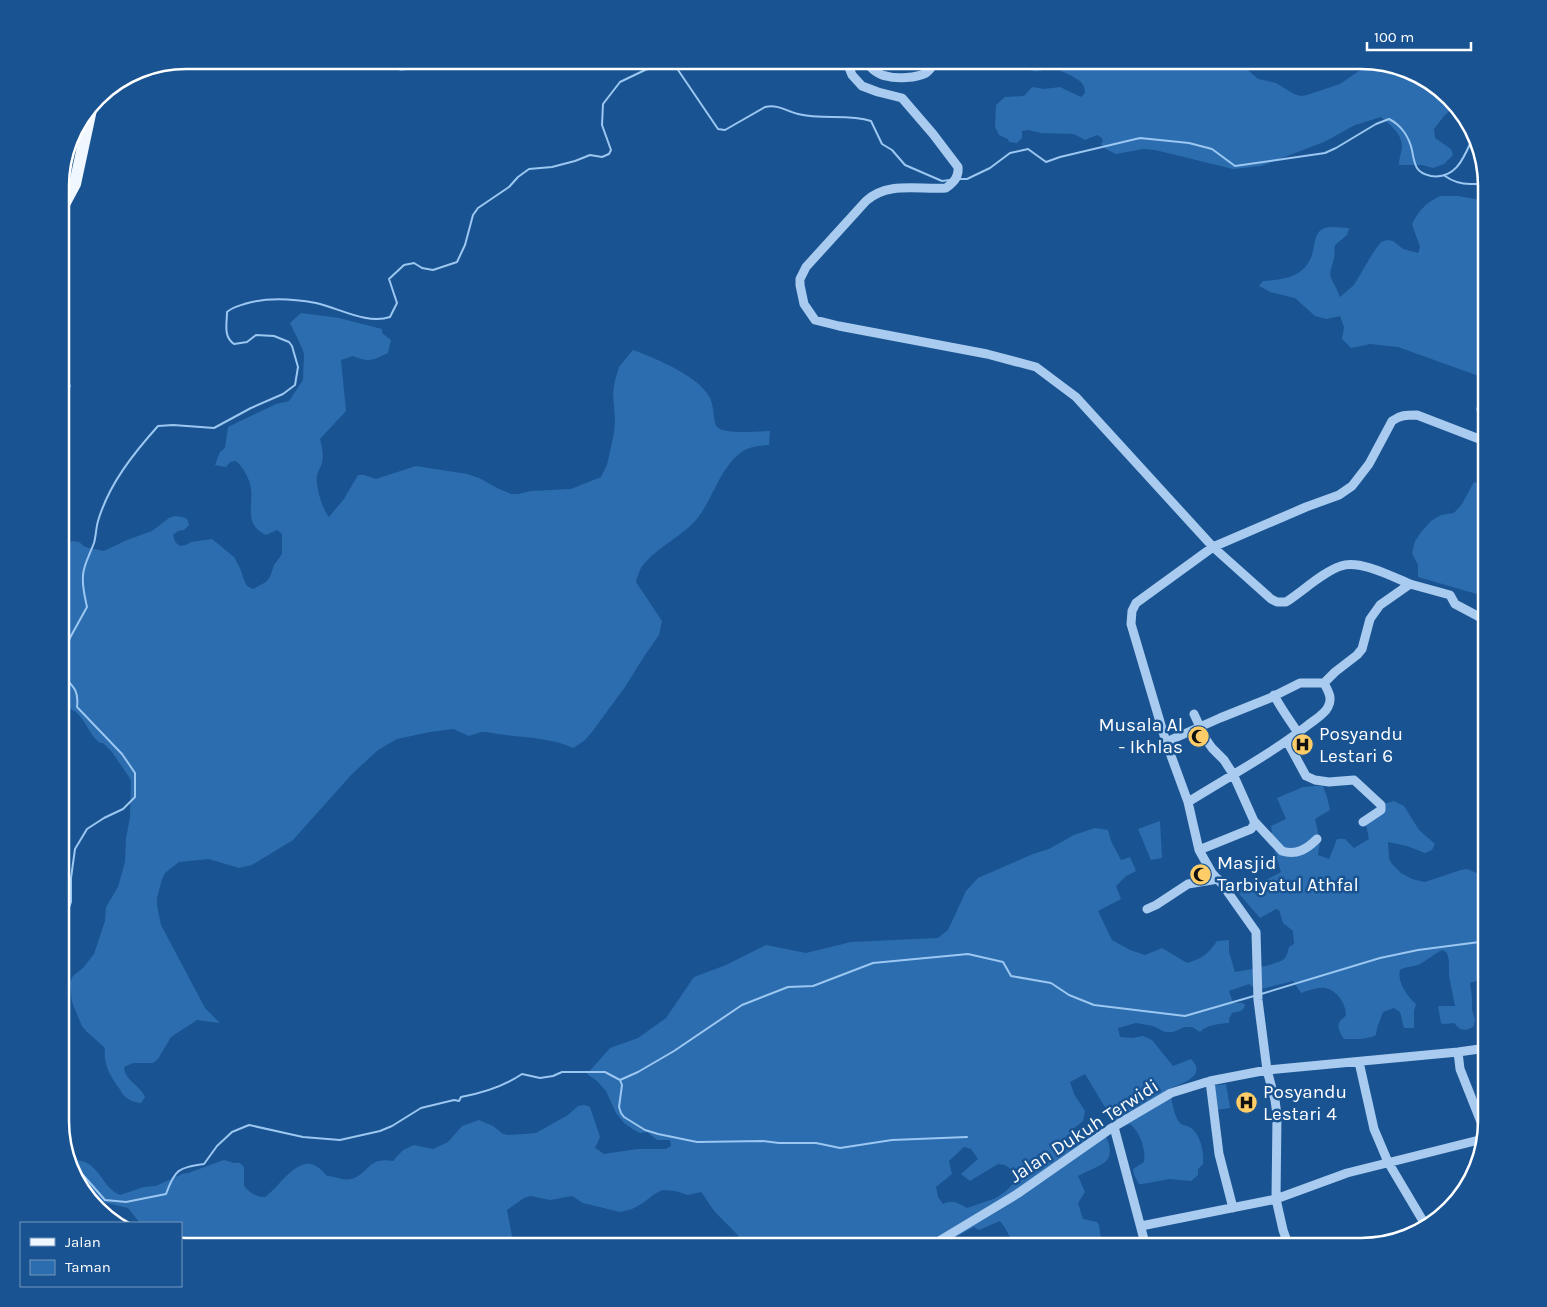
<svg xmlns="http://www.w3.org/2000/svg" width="1547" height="1307" font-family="Karla,sans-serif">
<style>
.green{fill:#2c6db0;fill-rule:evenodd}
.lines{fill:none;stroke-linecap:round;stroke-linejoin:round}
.stream{stroke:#9bc7f1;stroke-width:2}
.minor{stroke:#a8cbef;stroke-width:9}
.major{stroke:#f1f7ff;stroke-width:12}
.labels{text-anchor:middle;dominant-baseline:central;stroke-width:5;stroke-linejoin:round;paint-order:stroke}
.poi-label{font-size:19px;fill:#fff;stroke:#195391;text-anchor:start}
.street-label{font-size:19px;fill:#fff;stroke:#195391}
.rim{fill:none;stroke:#fff;stroke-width:2.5}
</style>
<rect width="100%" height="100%" fill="#195391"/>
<path class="green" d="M 1022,60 L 1244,60 L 1249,71 L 1258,79 L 1276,83 L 1294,94 L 1301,96 L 1307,95 L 1340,84 L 1372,62 L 1409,70 L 1444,91 L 1455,106 L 1444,116 L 1434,129 L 1435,138 L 1451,149 L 1453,155 L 1444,164 L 1433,168 L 1422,165 L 1399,165 C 1399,158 1401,154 1402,148 C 1403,134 1390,125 1381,117 L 1355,125 L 1324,142 L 1261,166 L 1233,169 L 1155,150 L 1143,149 L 1116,154 L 1106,149 L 1101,144 L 1103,141 L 1102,138 L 1097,135 L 1085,140 L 1074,134 L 1041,133 L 1028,130 L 1022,131 L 1022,138 L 1017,143 L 1009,142 L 1008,139 L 999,135 L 995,127 L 996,105 L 1005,97 L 1024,96 L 1032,87 L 1044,89 L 1060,87 L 1081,97 L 1085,93 C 1085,89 1084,85 1081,82 C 1077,78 1057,68 1052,68 C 1045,68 1040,73 1033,71 C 1027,70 1025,64 1022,60 Z
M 1440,196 L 1458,196 L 1487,201 L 1487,379 L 1398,347 L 1370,344 L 1351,348 L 1342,339 L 1344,327 L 1340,316 L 1327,319 L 1315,316 L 1295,298 L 1270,292 L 1259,286 L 1263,281 C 1275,280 1291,279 1301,271 C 1306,267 1310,261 1312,255 C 1315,246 1314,231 1325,228 C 1332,226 1342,228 1349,228 L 1347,235 L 1335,245 C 1334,250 1335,254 1334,258 C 1331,272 1327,272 1335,286 C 1337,289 1338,293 1340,297 L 1354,285 L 1373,253 L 1381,242 L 1387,240 L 1393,241 L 1403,249 L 1418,253 L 1420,247 L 1412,224 C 1419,210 1426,203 1440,196 Z
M 301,313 L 339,318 L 382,329 L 382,333 L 391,340 L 388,353 C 373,360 369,363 353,356 L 341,360 L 346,411 L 320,439 C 322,447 324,455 322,463 C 321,467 318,471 317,475 C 315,485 322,509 329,517 L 344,499 L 358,475 L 364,475 L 376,479 L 416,466 L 467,474 L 479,478 L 499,489 L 511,494 L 518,494 L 531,491 L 571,489 L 601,477 L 607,465 L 614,433 L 615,420 L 613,393 L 615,380 L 619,367 L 633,350 C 655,358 699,376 710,398 C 714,406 713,422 717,427 C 725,435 759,431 770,431 L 769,445 C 760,446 751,446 743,451 C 719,468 714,498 696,520 C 680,538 655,548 641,568 C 639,572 637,577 636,582 L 662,621 L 659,635 L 645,655 L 625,687 L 592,732 L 584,741 L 573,748 C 548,736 515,738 487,732 L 481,732 L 469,736 L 453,729 L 430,732 L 397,739 L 378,750 L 352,774 L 293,840 L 252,865 L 239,868 L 209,859 L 179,862 L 165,873 L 162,879 L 157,898 L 157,905 L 161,925 L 205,1008 L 220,1023 L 197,1020 L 171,1037 L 158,1059 L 153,1063 L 133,1063 L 124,1067 C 125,1081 140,1085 145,1097 L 141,1103 C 137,1102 133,1102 130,1100 C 124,1097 122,1093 119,1088 C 110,1076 103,1063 105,1048 L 86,1031 L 82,1026 L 72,1002 L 70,982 L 73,976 L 83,968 L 94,954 L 105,921 L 106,907 L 118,887 L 125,862 L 126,838 L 130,817 L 131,780 L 112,752 L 103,743 L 100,743 C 88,734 85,716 71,709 L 67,713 L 67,732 L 62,744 L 65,770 L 62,795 L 60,797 L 60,545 L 73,541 L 79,542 L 85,547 L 104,551 L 127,540 L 152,531 L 169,518 L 175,516 L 182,517 L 187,519 L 189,525 L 184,530 L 178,531 L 173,535 L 175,542 L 180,546 L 186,545 L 191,542 L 212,539 L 234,557 L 240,568 L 244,580 L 247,586 L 253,589 L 266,582 L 270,577 L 274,565 L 282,554 L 282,534 L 277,530 L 266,535 C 244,525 253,507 251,489 C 250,479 243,467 236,461 L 230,462 L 226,467 L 215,465 L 220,452 L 225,448 L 228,427 L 276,404 L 289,401 L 303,380 L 304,354 L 302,348 L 290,323 Z
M 1474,482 L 1487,488 L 1487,597 L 1418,577 L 1418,565 L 1412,553 L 1415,541 L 1422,531 L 1431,521 L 1441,515 L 1454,513 L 1462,504 Z
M 1315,786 L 1323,786 L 1327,797 L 1330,810 L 1315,819 L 1320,841 L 1318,855 L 1329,859 L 1337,839 L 1345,839 L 1354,848 L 1369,839 L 1366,825 L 1383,804 L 1394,801 L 1404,806 L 1419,830 L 1435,844 L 1432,850 L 1425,853 L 1407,846 L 1388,842 L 1389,859 L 1392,864 L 1401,873 L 1412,879 L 1425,882 L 1461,870 L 1467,869 L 1484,876 L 1487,875 L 1487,978 L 1470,983 L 1472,997 L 1472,1010 L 1475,1019 L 1474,1026 C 1465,1032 1461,1031 1454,1023 L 1444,1024 L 1441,1023 L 1438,1006 L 1455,1006 L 1449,976 L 1449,961 L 1447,953 L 1443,950 C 1434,953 1428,960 1420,964 C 1414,967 1406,966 1400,970 C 1397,982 1407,996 1416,1004 L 1414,1011 L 1414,1028 L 1404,1028 L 1400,1012 L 1394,1008 L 1383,1012 L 1377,1028 L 1376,1035 C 1366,1040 1355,1039 1344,1039 C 1341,1034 1336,1027 1340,1021 C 1342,1019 1344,1018 1346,1015 C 1346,1004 1337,990 1325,988 C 1317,987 1308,991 1301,993 L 1293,981 L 1257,990 L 1249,984 L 1229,991 L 1233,1003 L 1242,1003 L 1245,1005 C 1243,1013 1238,1011 1232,1013 L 1229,1019 L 1229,1023 C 1219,1024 1208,1024 1200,1032 L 1192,1027 L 1185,1027 L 1173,1032 L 1165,1032 L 1153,1026 L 1136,1023 L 1118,1028 L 1120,1037 L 1132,1038 L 1143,1036 L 1152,1040 L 1173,1066 L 1191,1059 C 1208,1076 1181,1084 1169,1089 C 1172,1098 1173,1116 1180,1123 C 1183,1126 1188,1125 1191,1128 C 1201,1135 1204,1153 1203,1164 L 1198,1169 L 1198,1175 L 1191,1181 L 1170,1179 L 1142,1184 L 1139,1184 L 1134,1175 L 1133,1169 L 1144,1162 C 1146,1149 1140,1132 1130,1124 L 1121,1127 L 1111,1117 L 1085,1074 L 1070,1082 L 1074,1094 L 1085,1111 L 1083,1121 L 1073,1129 L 1073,1135 L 1078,1139 L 1095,1130 L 1103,1129 C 1119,1163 1106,1162 1078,1176 L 1085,1192 L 1078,1203 L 1083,1219 L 1097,1222 L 1099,1225 L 1102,1247 L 1001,1247 L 1007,1243 L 1010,1237 L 1005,1228 L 1000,1221 L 979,1230 L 974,1227 L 952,1239 L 956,1247 L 872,1247 L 865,1245 L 859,1247 L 746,1247 C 739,1234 727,1225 717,1214 C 711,1208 707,1199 701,1192 L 688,1195 L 675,1191 L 662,1190 L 653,1195 L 643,1203 L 632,1209 L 620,1212 L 583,1203 L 572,1196 L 550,1200 L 531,1196 L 524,1198 L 507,1210 L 514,1247 L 185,1247 L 181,1246 L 181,1223 L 140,1223 L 128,1208 L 102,1202 L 87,1188 L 76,1181 L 73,1177 L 70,1164 L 76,1160 C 100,1162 101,1187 120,1195 L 144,1187 L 156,1186 L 182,1174 L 188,1173 L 224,1160 L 234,1163 L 240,1163 L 244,1167 L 244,1186 C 250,1193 256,1197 265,1197 C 278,1189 297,1155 316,1166 C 320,1168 324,1173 327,1176 C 335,1176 343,1181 351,1179 C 369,1174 368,1156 393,1161 L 403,1150 L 414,1145 L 433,1149 L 448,1142 L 462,1126 L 479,1120 L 493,1126 L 503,1134 L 509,1135 L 536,1133 L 568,1115 L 578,1106 L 584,1105 L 590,1107 L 600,1137 L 595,1148 L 604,1154 L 637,1149 L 666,1149 L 671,1146 L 670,1140 L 657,1140 L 647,1132 L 640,1133 L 634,1130 L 624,1123 L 616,1113 L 606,1091 L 597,1081 L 587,1074 L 610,1048 L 638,1038 L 666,1018 L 694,977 L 726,965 L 766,945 L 806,953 L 851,942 L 938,938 L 948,930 L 966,891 L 978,878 L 1033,854 L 1049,849 L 1074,835 L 1095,828 L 1108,830 L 1111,841 L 1121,860 L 1130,857 L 1136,871 L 1126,876 L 1116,886 L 1121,899 L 1098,911 L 1112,940 L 1130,950 L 1145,955 L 1162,948 L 1187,963 C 1203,958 1207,955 1217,941 L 1229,940 L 1229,952 L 1235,972 C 1245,970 1277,965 1284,959 C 1287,956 1288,951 1289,947 L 1294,944 L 1293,931 L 1283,923 L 1279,910 L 1276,909 L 1260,918 L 1234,888 L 1242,883 L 1264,881 L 1281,872 L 1274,849 L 1271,826 L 1286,819 L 1277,798 L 1303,787 ZM 964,1147 L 971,1149 L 978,1159 L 961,1174 L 970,1181 L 998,1164 L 1005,1165 L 1021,1176 L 1006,1191 L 996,1198 L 967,1208 C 958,1203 952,1199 943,1204 L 938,1197 L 936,1187 L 952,1174 L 949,1161 Z
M 1160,821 L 1162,858 L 1151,860 L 1138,829 Z
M 1226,1084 L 1230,1108 L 1216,1110 L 1212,1086 Z"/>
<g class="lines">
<path class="stream" d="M 1445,176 C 1452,181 1461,184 1470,184 C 1477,184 1481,183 1487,187
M 958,179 L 967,179 L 990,168 L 1010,153 L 1028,149 L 1046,162 L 1060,157 L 1140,138 L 1189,143 L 1212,149 L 1235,166 L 1325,153 L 1336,148 L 1376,124 L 1389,119 C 1401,125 1409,137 1412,150 C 1413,156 1414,163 1417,168 C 1420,173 1426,175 1431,176 C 1458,180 1465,154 1475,133
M 60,928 L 62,926 L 71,902 L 71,878 L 75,849 L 87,829 L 104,818 L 123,809 L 135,797 L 135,773 L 122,754 L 77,707 C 79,691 74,687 63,676 L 61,654 L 87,607 C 85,597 82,587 83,576 C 83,566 90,554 94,543 C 96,536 96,528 98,521 C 109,484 133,454 158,426 L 173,425 L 214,428 L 251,408 L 283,394 L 295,385 L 298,367 L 292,346 L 289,342 L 274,336 L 256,335 L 247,342 L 234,344 C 223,336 227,324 227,312 C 234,306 239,306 248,303 C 270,297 294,299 316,303 C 339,308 367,325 390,317 L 397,303 L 389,279 L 404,265 L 414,263 L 422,268 L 433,270 L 457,262 L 465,245 L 473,215 L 478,208 L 509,187 L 518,177 L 529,169 L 552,167 L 575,161 L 590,155 L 602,157 L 609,154 L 611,150 L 602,125 L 603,104 L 620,82 L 645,70 L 657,66 L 676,67 L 718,129 L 725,130 L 765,107 C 778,104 786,111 798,114 C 822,120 848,114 871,121 L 882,144 L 892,150 L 905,165 L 942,181 L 950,180
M 1261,994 L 1380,958 L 1418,950 L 1487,941
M 620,1080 L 638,1072 L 674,1051 L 742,1005 L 788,987 L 813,986 L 873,963 L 968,954 L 1003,962 L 1011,976 L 1051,983 L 1069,995 L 1094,1005 L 1185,1016 L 1254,996
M 620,1080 L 622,1085 L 619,1107 L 621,1113 L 624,1117 L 645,1130 L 658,1134 L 697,1142 L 763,1141 L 779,1143 L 816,1143 L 840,1148 L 892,1140 L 967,1137
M 70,1165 L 76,1167 L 105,1200 L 126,1202 L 166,1194 C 175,1169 178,1168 204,1164 L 217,1146 L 232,1132 L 249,1125 L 303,1137 L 340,1140 L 380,1131 L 392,1126 L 421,1108 L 454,1100 L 459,1101 L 461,1097 C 483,1093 503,1087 522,1074 L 540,1078 L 553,1076 L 562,1072 L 605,1072 L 620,1080"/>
<path class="minor" d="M 391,60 C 399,71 411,64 422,60
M 846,60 L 852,75 L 862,86 L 878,92 L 902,98 L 933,134 L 958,167 C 959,177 954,182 946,188 C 919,190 888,181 866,201 L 806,267 L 800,279 L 800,285 L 804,304 L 815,320 L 839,326 L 987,354 L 1036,367 L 1076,397 L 1213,547 L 1271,599 L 1277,602 L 1286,602 C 1302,592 1324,571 1341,566 C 1359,559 1393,577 1410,584
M 864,60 C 869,67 878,75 886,76 C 896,79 917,78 926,73 C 930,70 933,65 935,60
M 74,129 L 86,128
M 60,384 L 66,386
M 1487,419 L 1483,417 L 1481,409 L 1487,397
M 1274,695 C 1281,709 1290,720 1298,733
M 1194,714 L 1205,738 L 1212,748 L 1224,760 L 1233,774 L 1254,821 L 1282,851 C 1297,856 1308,848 1317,839
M 1287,741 L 1306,776 L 1315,780 L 1329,782 L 1354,780 L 1381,805 L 1381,810 L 1363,822
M 1166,742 L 1220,718 L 1270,698 L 1300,683 L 1324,683 L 1335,672 L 1357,655 L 1362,649 L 1370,619 L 1380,605 L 1410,584 L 1450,595 L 1455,604 L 1487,621
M 1188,802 C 1228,777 1271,754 1308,725 C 1314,720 1324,715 1328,707 C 1333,698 1328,691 1324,683
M 1199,850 L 1251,829 L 1254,825 L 1254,821
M 1147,909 L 1156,905 L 1188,884 L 1218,879
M 1458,1052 L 1460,1069 L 1485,1132
M 1359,1062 L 1374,1129 L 1388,1162 L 1426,1226
M 1210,1081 L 1219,1154 L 1233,1208
M 1114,1127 L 1146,1247
M 1141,1226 L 1276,1199 L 1347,1173 L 1483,1139
M 929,1247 L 1017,1194 L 1110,1129 L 1171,1093 L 1210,1081 L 1267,1070 L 1458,1052 L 1487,1048
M 1289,1247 L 1283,1230 L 1276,1199 L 1277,1115 L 1275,1100 L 1267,1070 L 1258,1000 L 1256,932 L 1222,884 L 1212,873 L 1199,850 L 1188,802 L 1166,742 L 1131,624 L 1132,611 L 1136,603 L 1213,547 L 1306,507 L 1339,495 L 1352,486 L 1369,464 L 1392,421 C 1400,415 1406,415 1417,415 L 1487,442"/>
<path class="major" d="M 60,212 L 75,184 L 92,105"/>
</g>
<defs>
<symbol id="mosque-disc" viewBox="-11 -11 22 22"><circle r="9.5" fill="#ffcd67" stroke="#195391"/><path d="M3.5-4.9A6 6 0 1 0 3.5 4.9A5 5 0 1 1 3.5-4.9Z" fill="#111"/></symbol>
<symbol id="hospital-disc" viewBox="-11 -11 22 22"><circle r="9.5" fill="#ffcd67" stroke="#195391"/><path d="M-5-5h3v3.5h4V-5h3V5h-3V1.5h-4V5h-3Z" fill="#111"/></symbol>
</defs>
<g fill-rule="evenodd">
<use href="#mosque-disc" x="1186" y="724" width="25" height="25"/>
<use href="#hospital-disc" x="1290" y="732" width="25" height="25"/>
<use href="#mosque-disc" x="1188" y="862" width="25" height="25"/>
<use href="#hospital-disc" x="1234" y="1090" width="25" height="25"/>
</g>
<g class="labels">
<g class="poi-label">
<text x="1183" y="725" text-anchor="end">Musala Al<tspan x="1183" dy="22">- Ikhlas</tspan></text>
<text x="1319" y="734">Posyandu<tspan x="1319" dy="22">Lestari 6</tspan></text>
<text x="1217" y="863">Masjid<tspan x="1217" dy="22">Tarbiyatul Athfal</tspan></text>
<text x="1263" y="1092">Posyandu<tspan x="1263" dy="22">Lestari 4</tspan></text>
</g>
<g class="street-label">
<text transform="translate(1084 1131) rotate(-33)">Jalan Dukuh Terwidi</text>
</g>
</g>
<path d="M0 0H1547V1307H0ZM186 69H1361A117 117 0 0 1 1478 186V1121A117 117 0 0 1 1361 1238H186A117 117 0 0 1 69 1121V186A117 117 0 0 1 186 69Z" fill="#195391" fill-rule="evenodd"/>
<path class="rim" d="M186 69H1361A117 117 0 0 1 1478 186V1121A117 117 0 0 1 1361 1238H186A117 117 0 0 1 69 1121V186A117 117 0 0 1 186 69Z"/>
<rect x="20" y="1222" width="162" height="65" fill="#195391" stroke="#7598bd"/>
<rect x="30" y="1238" width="25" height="8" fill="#f1f7ff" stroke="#7598bd"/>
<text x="65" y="1247" font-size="15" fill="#ffffff">Jalan</text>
<rect x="30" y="1260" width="25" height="15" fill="#2c6db0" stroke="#7598bd"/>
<text x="65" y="1272" font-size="15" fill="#ffffff">Taman</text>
<path d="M1367 42v8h104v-8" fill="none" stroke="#ffffff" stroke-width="2.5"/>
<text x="1374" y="42" font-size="15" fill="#ffffff" stroke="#195391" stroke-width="4" paint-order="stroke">100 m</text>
</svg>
